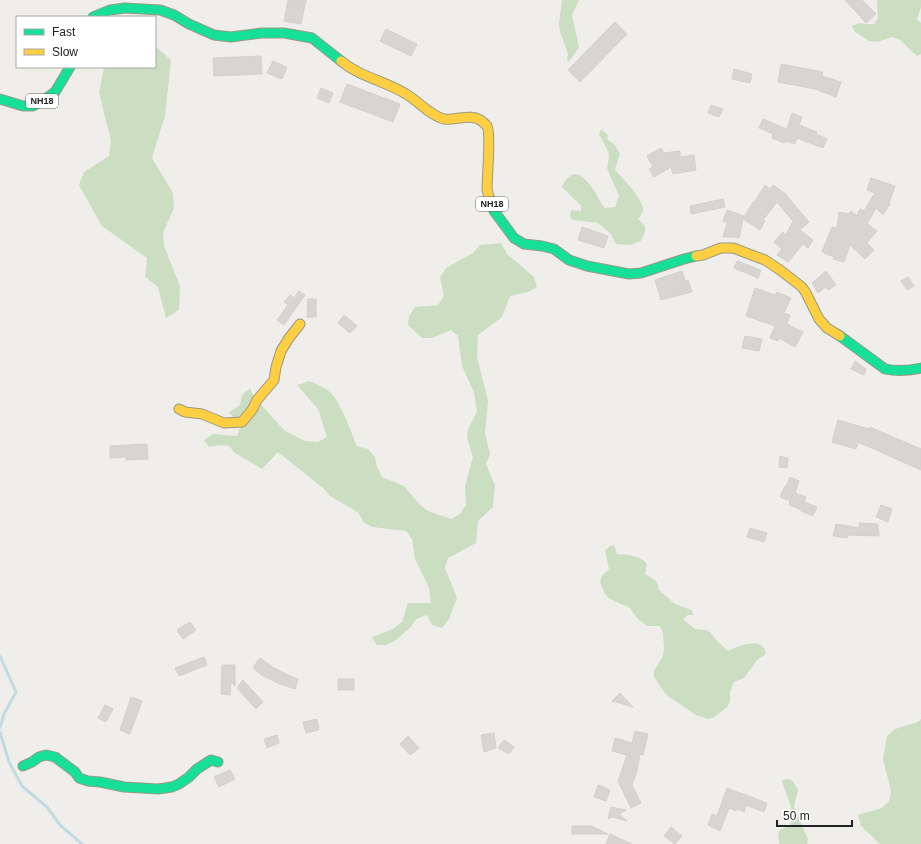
<svg xmlns="http://www.w3.org/2000/svg" width="921" height="844" font-family="Helvetica,sans-serif">
<style>
.forest{fill:#cbdec1}
.lines{fill:none;stroke-linecap:round;stroke-linejoin:round}
.stream{stroke:#bfdbe3;stroke-width:3}
.building{fill:#d7d4d2;stroke:#d3d0cc}
.fast-casing{stroke:#999a82;stroke-width:11}
.slow-casing{stroke:#999a82;stroke-width:11}
.fast{stroke:#16e098;stroke-width:9}
.slow{stroke:#ffcf43;stroke-width:9}
.labels{text-anchor:middle;dominant-baseline:central;stroke-width:3.5;stroke-linejoin:round;paint-order:stroke}
.shield{fill:#fff;stroke:#646464;stroke-width:1}
.shield-label{font-size:9px;font-weight:bold;fill:#222}
</style>
<rect width="100%" height="100%" fill="#f0eeeb"/>
<path class="forest" d="M 562,0 L 579,0 L 572,15 L 579,47 L 569,62 L 567,60 L 568,54 L 560,32 L 559,23 Z
M 877,0 L 921,0 L 921,7 L 917,19 L 921,23 L 921,54 L 917,56 L 900,40 L 892,37 L 878,42 L 869,41 L 855,32 L 852,26 L 859,23 L 866,24 L 874,24 L 878,18 Z
M 155,46 L 171,60 L 165,116 L 152,158 L 173,193 L 174,208 L 163,233 L 164,246 L 180,286 L 179,310 L 166,318 L 158,287 L 145,277 L 147,258 L 102,226 L 79,185 L 84,172 L 109,156 L 111,141 L 99,93 L 104,67 L 155,67 Z
M 601,129 L 608,135 L 607,139 L 615,145 L 620,154 L 615,170 C 622,177 645,201 643,211 C 642,213 640,217 638,219 L 645,226 L 645,232 L 641,241 L 630,245 L 616,244 L 611,234 L 598,223 L 573,220 L 570,216 L 571,210 L 581,211 L 581,206 L 562,187 C 564,182 565,180 569,177 C 577,168 588,182 593,189 C 598,195 599,202 605,208 L 615,207 L 619,196 L 607,168 L 609,157 L 608,151 L 599,134 Z
M 501,243 L 507,254 L 534,277 L 537,287 L 528,292 L 510,296 L 502,317 L 478,335 L 477,357 L 488,401 L 485,433 L 490,454 L 486,464 L 495,485 L 493,507 L 478,521 L 476,543 L 448,558 L 445,568 L 457,598 L 449,619 L 442,628 L 432,625 L 427,615 L 416,619 L 411,627 L 396,640 L 386,645 L 377,645 L 372,637 L 393,629 L 402,622 L 408,603 L 431,603 L 429,588 L 415,559 L 412,539 L 406,531 L 372,527 L 363,522 L 359,513 L 330,496 L 324,489 L 278,452 L 262,469 L 235,453 L 229,446 L 219,445 L 209,447 L 204,440 L 213,434 L 237,436 L 241,426 L 229,412 L 240,405 L 242,395 L 250,388 L 254,397 L 285,431 L 305,441 L 318,442 L 327,437 L 318,409 L 297,385 L 309,381 C 316,384 325,387 331,393 C 341,403 351,432 357,446 L 368,449 L 375,457 L 377,467 L 382,477 L 404,486 L 419,504 L 428,511 L 451,519 L 460,514 L 466,505 L 465,486 L 473,457 L 467,438 L 468,429 L 477,412 L 474,392 L 462,366 L 458,336 L 451,330 L 432,338 L 422,338 L 408,325 L 409,316 L 415,307 L 438,305 L 444,296 L 440,277 L 446,268 L 473,253 L 480,245 Z
M 614,545 L 617,554 C 628,555 640,555 647,564 L 645,574 L 655,580 L 658,585 L 659,590 L 675,604 L 692,610 L 693,615 L 688,615 L 683,619 L 686,622 L 695,629 L 706,630 L 710,632 L 716,640 L 728,651 C 739,646 763,635 766,654 L 757,660 L 744,678 L 734,682 L 730,692 L 730,702 L 727,707 L 713,718 L 708,719 L 696,715 L 669,697 L 665,693 L 654,677 L 654,671 L 663,656 L 664,650 L 663,633 L 660,626 L 647,626 L 637,618 L 630,608 L 610,599 L 605,594 L 600,582 L 602,576 L 609,569 L 605,550 L 610,546 Z
M 921,719 L 921,844 L 880,844 L 861,826 L 858,815 L 882,808 L 889,801 L 891,791 L 883,759 L 887,736 L 895,729 L 918,722 Z
M 787,779 L 792,780 L 798,790 L 794,806 L 806,834 L 808,840 L 807,844 L 779,844 L 778,835 L 780,830 L 790,825 C 797,809 785,796 782,780 Z"/>
<g class="lines">
<path class="stream" d="M 0,656 L 16,692 L 4,714 L 0,728
M 0,732 L 9,762 L 22,786 L 47,807 L 60,825 L 82,844"/>
</g>
<path class="building" d="M 288,0 L 306,0 L 301,24 L 284,21 Z
M 845,0 L 862,0 L 876,14 L 866,23 L 858,14 Z
M 615,22 L 627,34 L 580,82 L 568,70 Z
M 386,29 L 417,44 L 411,56 L 380,41 Z
M 261,56 L 262,74 L 214,76 L 213,58 Z
M 273,61 L 287,67 L 282,79 L 267,73 Z
M 781,64 L 823,72 L 822,76 L 841,82 L 836,97 L 815,89 L 778,82 Z
M 734,69 L 752,74 L 750,83 L 732,79 Z
M 347,84 L 400,104 L 393,122 L 340,102 Z
M 321,88 L 333,93 L 329,103 L 317,98 Z
M 711,105 L 723,109 L 719,117 L 708,113 Z
M 792,113 L 802,117 L 799,125 L 817,132 L 816,134 L 827,139 L 823,148 L 797,138 L 795,144 L 785,141 L 784,143 L 772,138 L 773,134 L 759,128 L 763,119 L 787,129 Z
M 661,148 L 664,153 L 680,151 L 680,157 L 694,155 L 696,170 L 673,174 L 671,167 L 654,177 L 649,169 L 653,167 L 647,156 Z
M 871,178 L 895,186 L 889,203 L 890,204 L 883,215 L 876,208 L 867,224 L 877,231 L 867,243 L 874,250 L 865,259 L 850,245 L 844,262 L 833,259 L 834,257 L 822,252 L 832,227 L 837,228 L 839,212 L 849,214 L 851,211 L 857,216 L 860,209 L 864,211 L 875,193 L 867,190 Z
M 765,185 L 770,189 L 773,185 L 786,194 L 786,195 L 809,222 L 800,230 L 813,240 L 808,248 L 803,244 L 788,262 L 777,255 L 782,249 L 774,242 L 783,232 L 786,235 L 793,221 L 777,202 L 763,220 L 765,221 L 760,230 L 743,219 L 739,238 L 733,237 L 723,237 L 727,223 L 723,221 L 727,210 L 744,216 L 744,217 L 753,202 L 754,203 Z
M 723,199 L 725,207 L 691,214 L 690,206 Z
M 582,227 L 608,236 L 604,248 L 578,240 Z
M 737,261 L 761,270 L 758,278 L 734,268 Z
M 682,271 L 685,281 L 688,280 L 692,292 L 661,300 L 655,280 Z
M 826,271 L 836,285 L 828,290 L 826,287 L 818,293 L 812,283 Z
M 908,277 L 914,286 L 907,290 L 901,281 Z
M 755,288 L 775,295 L 777,292 L 791,298 L 784,313 L 790,315 L 787,324 L 803,332 L 795,347 L 779,338 L 778,341 L 770,338 L 775,326 L 746,316 Z
M 299,291 L 305,295 L 284,325 L 277,320 L 288,305 L 284,302 L 290,295 L 294,298 Z
M 308,299 L 316,299 L 316,317 L 307,317 Z
M 344,315 L 357,326 L 350,333 L 338,323 Z
M 745,336 L 762,339 L 759,351 L 742,348 Z
M 855,361 L 866,369 L 864,375 L 851,369 Z
M 838,420 L 869,429 L 870,427 L 921,449 L 921,470 L 858,442 L 856,449 L 832,442 Z
M 147,444 L 148,459 L 126,460 L 126,457 L 110,458 L 110,446 Z
M 780,456 L 788,458 L 787,468 L 779,467 Z
M 790,477 L 799,481 L 795,493 L 806,497 L 804,502 L 817,507 L 813,516 L 801,511 L 801,510 L 789,505 L 790,501 L 780,497 L 785,486 L 786,487 Z
M 881,505 L 892,509 L 888,522 L 876,517 Z
M 859,523 L 878,524 L 878,531 L 879,531 L 879,536 L 848,535 L 847,538 L 833,536 L 836,524 L 859,528 Z
M 750,528 L 767,533 L 764,542 L 747,537 Z
M 190,622 L 196,630 L 183,639 L 177,630 Z
M 204,657 L 207,665 L 179,676 L 175,668 Z
M 260,658 L 274,668 L 288,675 L 298,679 L 295,689 L 280,684 L 263,676 L 254,669 L 254,666 Z
M 222,665 L 235,665 L 235,686 L 231,682 L 230,695 L 221,694 Z
M 338,679 L 354,679 L 354,690 L 338,690 Z
M 243,680 L 263,702 L 256,709 L 237,688 Z
M 620,693 L 633,707 L 612,701 Z
M 131,697 L 142,701 L 130,734 L 120,730 Z
M 105,705 L 113,709 L 106,722 L 98,718 Z
M 317,719 L 319,730 L 306,733 L 303,722 Z
M 635,731 L 648,734 L 643,755 L 640,754 L 637,771 L 632,785 L 641,803 L 631,808 L 618,781 L 627,755 L 612,751 L 615,738 L 632,743 Z
M 494,733 L 496,748 L 484,752 L 481,735 Z
M 277,735 L 279,743 L 267,748 L 264,739 Z
M 408,736 L 419,748 L 410,755 L 400,744 Z
M 504,740 L 514,747 L 510,753 L 507,753 L 498,748 Z
M 230,770 L 235,779 L 219,787 L 214,777 Z
M 598,785 L 610,790 L 606,801 L 594,797 Z
M 727,788 L 767,803 L 764,812 L 746,805 L 744,812 L 737,809 L 736,811 L 729,808 L 720,831 L 708,825 L 712,814 L 717,816 Z
M 611,807 L 626,810 L 619,814 L 627,821 L 612,817 L 608,819 Z
M 572,826 L 591,826 L 608,834 L 572,834 Z
M 671,827 L 682,836 L 675,844 L 664,836 Z
M 610,834 L 632,844 L 606,844 Z"/>
<g class="lines">
<defs>
<path id="fast" d="M 93,17 L 110,10 L 125,8 L 160,10 L 174,15 L 189,24 L 214,35 L 231,37 L 262,33 L 284,33 L 312,38 L 341,61
M 0,99 L 23,106 L 33,106 L 44,100 L 55,92 L 70,67
M 489,197 L 494,211 L 514,238 L 524,244 L 542,246 L 554,249 L 569,260 L 587,266 L 629,274 L 641,273 L 684,259 L 696,256
M 840,336 L 885,369 C 898,372 908,371 921,368
M 23,766 L 32,762 L 39,757 L 46,755 L 55,757 L 75,772 L 79,778 L 88,781 L 100,782 L 124,787 L 158,789 L 172,787 L 179,784 L 189,777 L 197,769 L 211,760 L 218,762"/>
<path id="slow" d="M 341,61 C 360,77 385,81 406,94 C 418,101 431,116 444,119 C 456,121 471,112 483,122 C 483,122 487,126 487,126 C 491,133 487,179 487,190 L 489,197
M 696,256 L 703,255 L 721,248 L 733,248 L 765,260 L 780,270 L 802,287 L 806,293 L 819,319 L 827,328 L 840,336
M 179,409 L 185,412 L 202,414 L 224,423 L 242,422 L 252,410 L 257,400 L 274,380 L 276,367 L 281,351 L 289,338 L 300,324"/>
</defs>
<use href="#fast" class="fast-casing"/>
<use href="#slow" class="slow-casing"/>
<use href="#fast" class="fast"/>
<use href="#slow" class="slow"/>
</g>
<g class="labels">
<g class="shield">
<rect x="26" y="94" width="32" height="14" rx="3"/>
<rect x="476" y="197" width="32" height="14" rx="3"/>
</g>
<g class="shield-label">
<text x="42" y="101">NH18</text>
<text x="492" y="204">NH18</text>
</g>
</g>
<rect x="16" y="16" width="140" height="52" fill="#ffffff" stroke="#a7a7a7"/>
<rect x="24" y="29" width="20" height="6" fill="#16e098" stroke="#a7a7a7"/>
<text x="52" y="36" font-size="12" fill="#222222">Fast</text>
<rect x="24" y="49" width="20" height="6" fill="#ffcf43" stroke="#a7a7a7"/>
<text x="52" y="56" font-size="12" fill="#222222">Slow</text>
<path d="M777 820v6h75v-6" fill="none" stroke="#222222" stroke-width="2"/>
<text x="783" y="820" font-size="12" fill="#222222" stroke="#ffffff" stroke-width="3" paint-order="stroke">50 m</text>
</svg>
